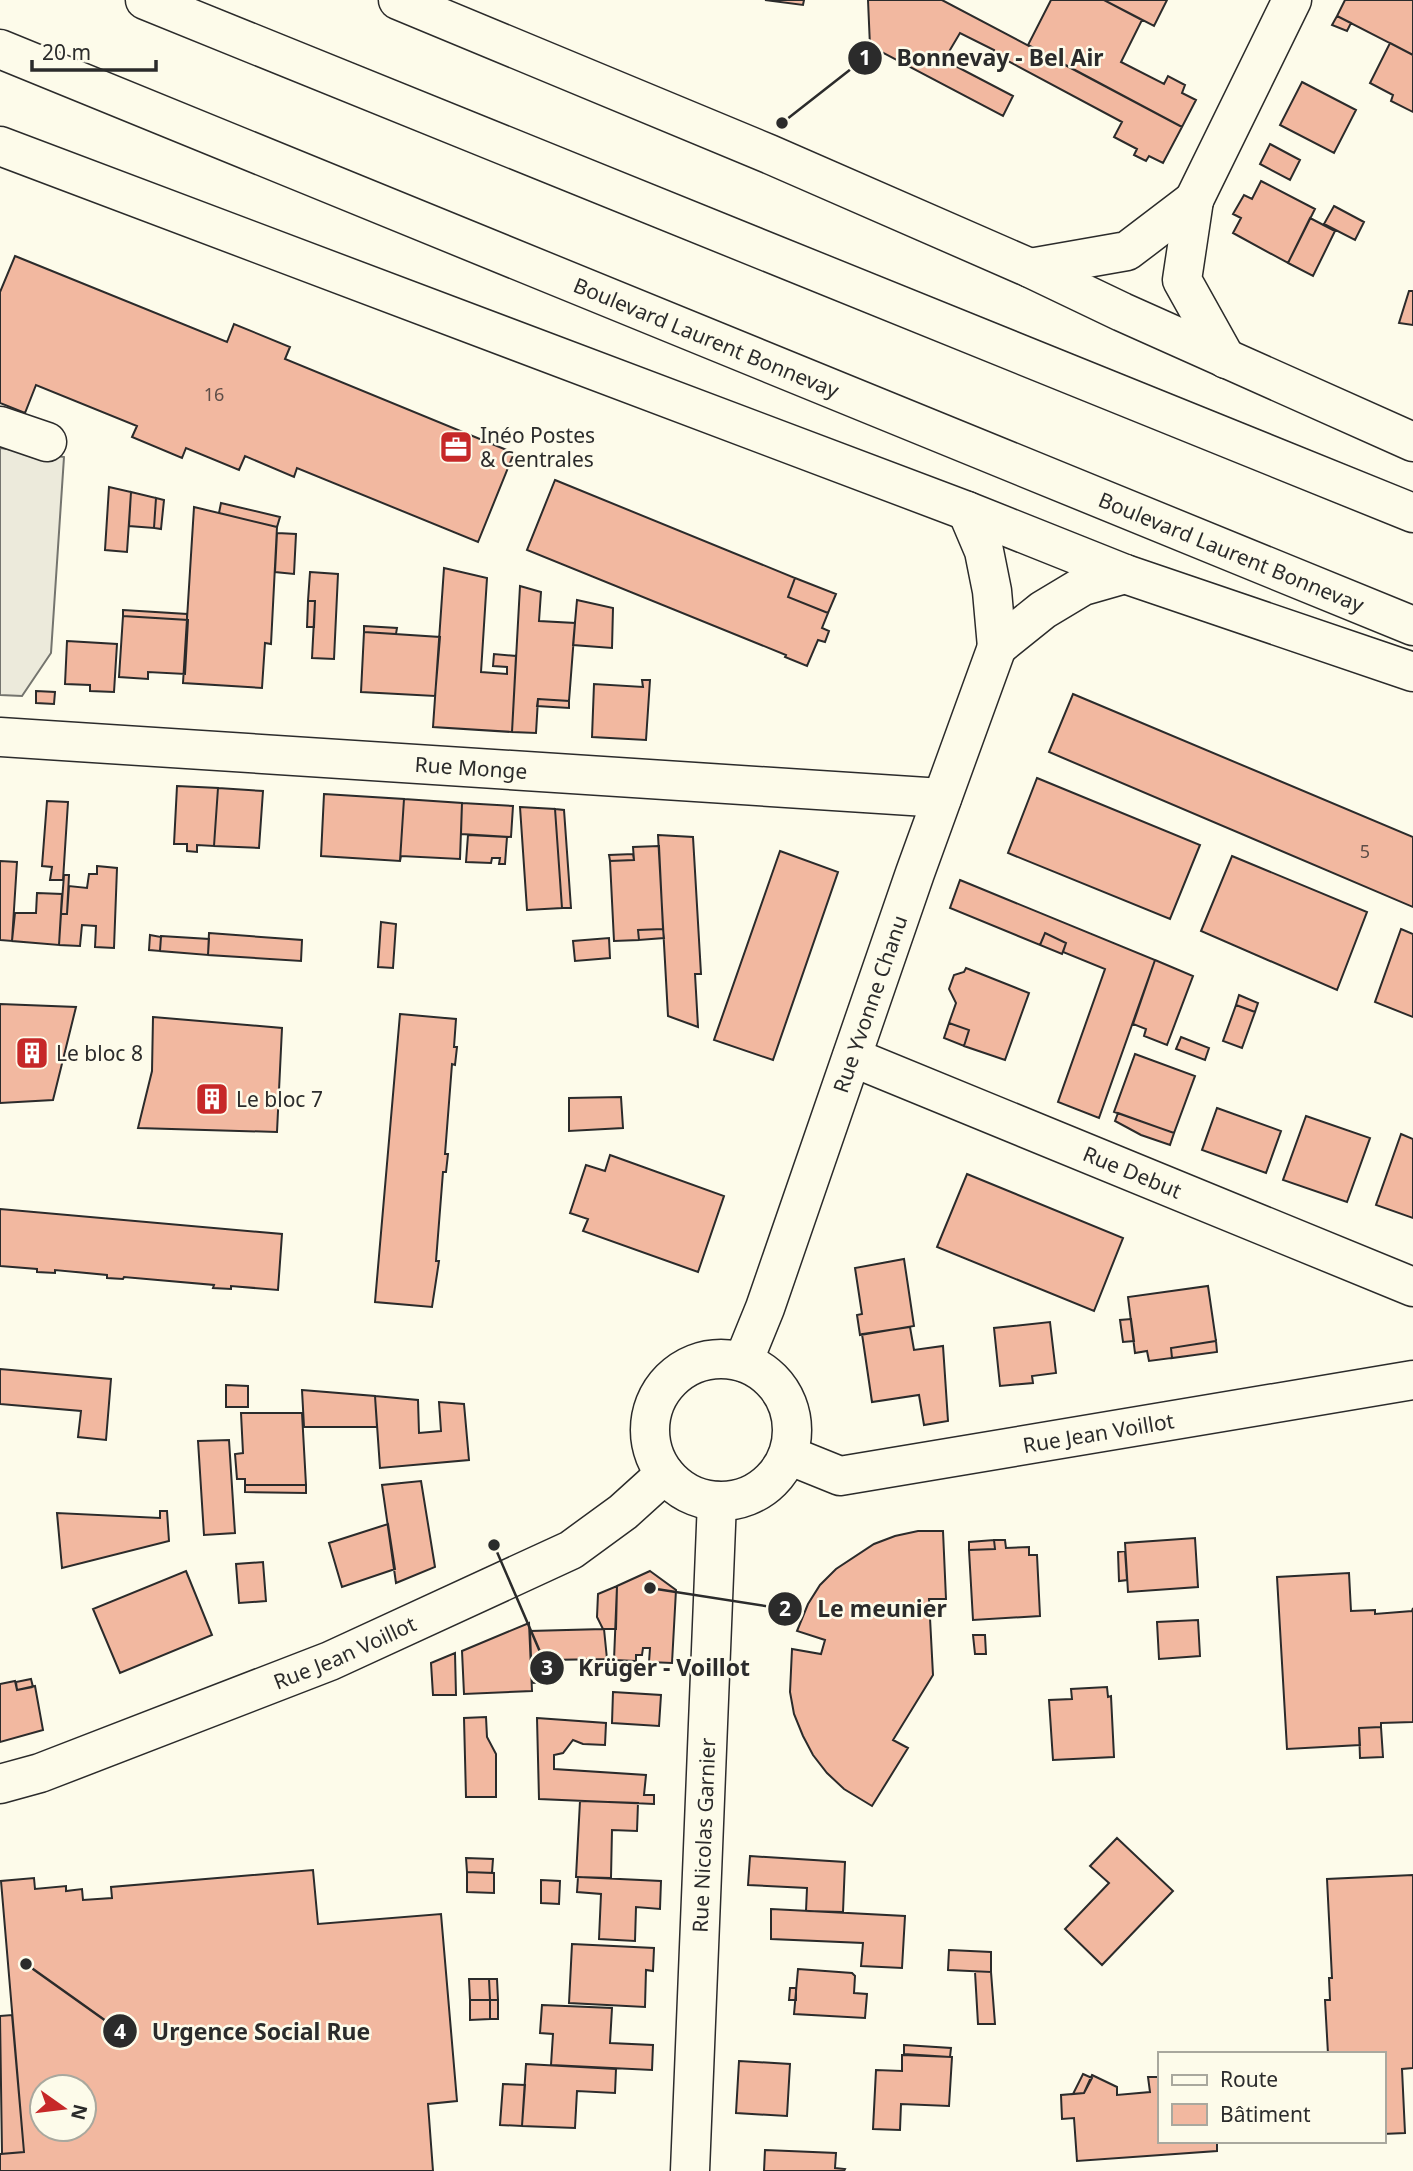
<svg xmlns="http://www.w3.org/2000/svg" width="1413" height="2171" font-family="'Noto Sans',sans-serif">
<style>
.parking{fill:#eceadb;stroke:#74746e;stroke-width:2}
.building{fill:#f2b8a0;stroke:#2b2b2b;stroke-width:2;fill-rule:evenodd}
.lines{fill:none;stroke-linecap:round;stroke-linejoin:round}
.minor-casing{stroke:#2b2b2b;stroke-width:41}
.highway-casing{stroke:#2b2b2b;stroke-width:41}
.minor{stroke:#fdfbea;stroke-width:38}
.highway{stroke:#fdfbea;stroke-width:38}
.labels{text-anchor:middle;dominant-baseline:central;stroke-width:5;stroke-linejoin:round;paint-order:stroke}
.number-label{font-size:18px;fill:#5d4e48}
.street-label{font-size:21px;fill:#2b2b2b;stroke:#fdfbea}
.poi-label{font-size:21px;fill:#2b2b2b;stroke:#fdfbea;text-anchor:start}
.leader{fill:none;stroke:#2b2b2b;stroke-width:2.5}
.callout-dot{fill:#2b2b2b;stroke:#fdfbea;stroke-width:2.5}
.mark-label{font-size:21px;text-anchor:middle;font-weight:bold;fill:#fff}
.callout-label{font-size:23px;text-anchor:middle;font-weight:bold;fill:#2b2b2b;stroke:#fdfbea;stroke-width:5;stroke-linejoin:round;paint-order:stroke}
</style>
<rect width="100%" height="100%" fill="#fdfbea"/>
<path class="parking" d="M 0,448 L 64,457 L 51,653 L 22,696 L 0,695 Z"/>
<path class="building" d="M 765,0 L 804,0 L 803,5 Z
M 868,0 L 942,0 L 1182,127 L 1163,163 L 1149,156 L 1146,161 L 1134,155 L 1137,149 L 1114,137 L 1122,122 L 993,53 L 994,50 L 960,33 L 944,60 L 1013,96 L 1003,116 L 870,46 Z
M 1051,0 L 1104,0 L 1142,20 L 1121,62 L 1164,84 L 1168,76 L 1185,85 L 1182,93 L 1196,100 L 1182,127 L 1028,45 Z
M 1104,0 L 1167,0 L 1154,26 Z
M 1345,0 L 1413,0 L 1413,55 L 1337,16 Z
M 1337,16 L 1351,23 L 1347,31 L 1332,25 Z
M 1390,43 L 1413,55 L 1413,112 L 1391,101 L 1393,95 L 1370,83 Z
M 1302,82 L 1356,110 L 1334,153 L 1280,125 Z
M 1270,144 L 1300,160 L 1290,180 L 1260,164 Z
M 1261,181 L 1315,209 L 1288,263 L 1233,233 L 1241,218 L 1233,214 L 1244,195 L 1252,199 Z
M 1334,206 L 1364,222 L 1355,240 L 1324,224 Z
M 1310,218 L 1335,231 L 1313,276 L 1288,263 Z
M 15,256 L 227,342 L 234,324 L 290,347 L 285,359 L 514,453 L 478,542 L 297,468 L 294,477 L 245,456 L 239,470 L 186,448 L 182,458 L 132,437 L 137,426 L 36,385 L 25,413 L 0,403 L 0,292 Z
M 1409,291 L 1413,291 L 1413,325 L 1399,323 Z
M 555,480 L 795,578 L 788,597 L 828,613 L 822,628 L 829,631 L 825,642 L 818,640 L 807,666 L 785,657 L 786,655 L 527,550 Z
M 109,487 L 131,492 L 127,552 L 105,550 Z
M 131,492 L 156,498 L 154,528 L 129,526 Z
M 156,498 L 164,500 L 161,529 L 154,528 Z
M 221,503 L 280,517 L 277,527 L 219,513 Z
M 194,507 L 277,527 L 271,644 L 265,643 L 262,688 L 183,683 Z
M 277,533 L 296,534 L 294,574 L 275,572 Z
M 444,568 L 487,578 L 481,672 L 507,674 L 507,667 L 493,666 L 494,654 L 516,656 L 512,732 L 433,727 Z
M 310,572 L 338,574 L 334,659 L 312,658 L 315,601 L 308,601 Z
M 795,578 L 836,594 L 828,613 L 788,597 Z
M 520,586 L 541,592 L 539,621 L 575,623 L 569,701 L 538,699 L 536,733 L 512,732 Z
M 577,600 L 613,608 L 612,648 L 573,645 Z
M 308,601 L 315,601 L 314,627 L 307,627 Z
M 123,610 L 187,614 L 187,620 L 123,616 Z
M 123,616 L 188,620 L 185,674 L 148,672 L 148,679 L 119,677 Z
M 364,626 L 397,628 L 396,634 L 364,632 Z
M 364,632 L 440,637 L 435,696 L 361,692 Z
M 67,641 L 117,644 L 114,692 L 90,691 L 90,685 L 65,684 Z
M 642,680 L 650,680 L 646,740 L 592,737 L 594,684 L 643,687 Z
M 36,691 L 55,692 L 54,704 L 36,703 Z
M 1073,694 L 1413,837 L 1413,907 L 1049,752 Z
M 538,699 L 569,701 L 569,708 L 537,706 Z
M 1037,778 L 1200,845 L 1170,919 L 1008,853 Z
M 177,786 L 218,788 L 214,846 L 197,845 L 197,852 L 187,851 L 187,844 L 174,844 Z
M 218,788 L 263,791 L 259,848 L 214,846 Z
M 324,794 L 404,799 L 400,861 L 321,856 Z
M 404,799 L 462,803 L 460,859 L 401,856 L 400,861 Z
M 47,801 L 68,802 L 63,880 L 50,880 L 52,867 L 42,866 Z
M 462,803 L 513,806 L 511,837 L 461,834 Z
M 520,807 L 555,809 L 562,908 L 527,910 Z
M 555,809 L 564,810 L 571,908 L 562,908 Z
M 468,835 L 507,837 L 505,864 L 499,864 L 500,858 L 492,858 L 491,863 L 466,862 Z
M 658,835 L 693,837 L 701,974 L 695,974 L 698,1027 L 668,1016 Z
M 659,846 L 663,929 L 638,930 L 639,940 L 614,941 L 610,861 L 634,860 L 633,847 Z
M 780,851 L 838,872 L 773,1060 L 714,1040 Z
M 633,854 L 634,860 L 610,861 L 609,855 Z
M 1232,856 L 1367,912 L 1337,990 L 1201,931 Z
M 0,861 L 17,862 L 12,941 L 0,940 Z
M 97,866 L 117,868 L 114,948 L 95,947 L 96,926 L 82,925 L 80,946 L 59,945 L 61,914 L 67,914 L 69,886 L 87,888 L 89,874 L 97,874 Z
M 64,875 L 69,875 L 67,914 L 61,914 Z
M 960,880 L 1155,960 L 1099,1118 L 1058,1102 L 1105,969 L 1063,952 L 1066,943 L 1045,933 L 1040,945 L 950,908 Z
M 37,893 L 62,894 L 59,945 L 12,941 L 15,913 L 36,913 Z
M 381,922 L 396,924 L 393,968 L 378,967 Z
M 663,929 L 664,938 L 639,940 L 638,930 Z
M 1401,929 L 1413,934 L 1413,1017 L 1375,1002 Z
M 209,933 L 302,940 L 301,961 L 208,955 Z
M 1045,933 L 1066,943 L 1062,954 L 1040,945 Z
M 150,935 L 161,937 L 160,951 L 149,950 Z
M 161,936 L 209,939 L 208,955 L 160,951 Z
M 609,938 L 610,958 L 575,961 L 573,941 Z
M 1155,960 L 1193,976 L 1167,1045 L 1144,1036 L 1146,1029 L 1133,1024 Z
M 966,968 L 1029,993 L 1005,1060 L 964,1046 L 969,1030 L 949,1023 L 956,1003 L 949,989 L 954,975 L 964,972 Z
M 1239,995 L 1258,1003 L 1255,1012 L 1236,1005 Z
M 0,1004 L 76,1007 L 53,1100 L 0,1103 Z
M 1236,1005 L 1255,1012 L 1242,1048 L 1223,1041 Z
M 400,1014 L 456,1019 L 454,1047 L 457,1047 L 455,1065 L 452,1064 L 445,1154 L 448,1154 L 446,1172 L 443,1172 L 436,1261 L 439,1261 L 432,1307 L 375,1302 Z
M 153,1017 L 282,1028 L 277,1132 L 138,1128 L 152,1071 Z
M 949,1023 L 969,1030 L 964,1046 L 944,1038 Z
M 1181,1037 L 1209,1048 L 1205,1060 L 1176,1049 Z
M 1135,1054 L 1195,1076 L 1174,1133 L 1114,1112 Z
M 621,1097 L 623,1128 L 569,1131 L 569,1098 Z
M 1217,1108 L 1281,1131 L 1266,1173 L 1202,1150 Z
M 1118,1113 L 1174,1133 L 1170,1145 L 1141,1135 L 1115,1121 Z
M 1306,1116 L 1370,1138 L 1347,1202 L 1283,1180 Z
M 1401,1134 L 1413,1139 L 1413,1218 L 1376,1205 Z
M 610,1155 L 724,1196 L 698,1272 L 583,1231 L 588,1219 L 570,1213 L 586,1165 L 605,1171 Z
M 967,1174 L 1123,1238 L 1094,1311 L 937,1247 Z
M 0,1209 L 282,1234 L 278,1290 L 231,1286 L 231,1289 L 213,1288 L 214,1285 L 124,1277 L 123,1279 L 107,1278 L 107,1275 L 55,1270 L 55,1273 L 37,1272 L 37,1269 L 0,1266 Z
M 904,1259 L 914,1326 L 860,1335 L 857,1315 L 862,1314 L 855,1268 Z
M 1208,1286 L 1216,1341 L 1171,1348 L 1172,1358 L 1149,1361 L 1147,1351 L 1135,1353 L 1128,1297 Z
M 1131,1319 L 1134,1341 L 1123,1342 L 1120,1320 Z
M 1050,1322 L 1056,1373 L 1032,1376 L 1033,1383 L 1000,1386 L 994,1328 Z
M 910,1327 L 914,1350 L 943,1346 L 948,1421 L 924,1425 L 919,1395 L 872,1402 L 862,1334 Z
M 1216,1341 L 1217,1352 L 1172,1358 L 1171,1348 Z
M 0,1369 L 111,1379 L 106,1440 L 78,1437 L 81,1411 L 0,1404 Z
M 226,1385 L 248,1386 L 248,1407 L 226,1407 Z
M 302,1390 L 375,1396 L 377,1427 L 304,1427 Z
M 375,1396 L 418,1400 L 419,1433 L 441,1431 L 439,1402 L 464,1404 L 469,1460 L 380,1468 Z
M 241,1413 L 302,1413 L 306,1485 L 245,1485 L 245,1479 L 237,1479 L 235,1454 L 243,1453 Z
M 229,1440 L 235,1533 L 204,1535 L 198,1441 Z
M 421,1481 L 435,1567 L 396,1583 L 382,1485 Z
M 245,1485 L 306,1485 L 306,1493 L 245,1492 Z
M 160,1511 L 167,1511 L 169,1541 L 62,1568 L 57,1513 L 160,1518 Z
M 388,1524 L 395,1569 L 342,1587 L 329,1543 Z
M 918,1531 L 943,1531 L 946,1599 L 929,1599 L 933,1675 L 893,1740 L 908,1748 L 872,1806 L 844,1789 L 827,1773 L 813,1755 L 803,1736 L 794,1714 L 790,1692 L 792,1649 L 821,1654 L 825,1640 L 797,1631 L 808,1604 L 820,1585 L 836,1569 L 874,1544 L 895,1536 Z
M 1195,1538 L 1198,1587 L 1128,1592 L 1125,1543 Z
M 994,1540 L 1005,1540 L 1006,1548 L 1029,1547 L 1029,1555 L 1037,1555 L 1040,1616 L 973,1620 L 969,1550 L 995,1549 Z
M 994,1540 L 995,1549 L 969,1550 L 969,1542 Z
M 1125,1551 L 1127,1580 L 1119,1581 L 1118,1552 Z
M 263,1562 L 266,1601 L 239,1603 L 236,1564 Z
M 186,1571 L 212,1635 L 120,1673 L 93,1609 Z
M 650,1571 L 676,1590 L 672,1663 L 649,1662 L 650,1648 L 643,1648 L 642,1655 L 636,1655 L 636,1661 L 614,1660 L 617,1586 Z
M 1349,1573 L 1351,1611 L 1375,1610 L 1375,1614 L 1412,1611 L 1413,1608 L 1413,1722 L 1381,1723 L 1381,1727 L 1359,1728 L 1360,1745 L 1287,1749 L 1277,1577 Z
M 617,1586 L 616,1629 L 604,1629 L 607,1659 L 547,1660 L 548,1682 L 532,1683 L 530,1631 L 603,1629 L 597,1617 L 598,1594 Z
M 1198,1620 L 1200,1656 L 1159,1659 L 1157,1622 Z
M 529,1623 L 532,1691 L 464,1694 L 462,1651 Z
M 973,1635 L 985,1635 L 986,1654 L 975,1654 Z
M 455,1653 L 456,1695 L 433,1695 L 431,1663 Z
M 31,1679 L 33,1687 L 17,1690 L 16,1682 Z
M 15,1681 L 17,1690 L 35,1686 L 43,1730 L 0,1742 L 0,1684 Z
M 1107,1687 L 1108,1697 L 1111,1696 L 1114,1757 L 1053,1760 L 1049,1700 L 1072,1699 L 1071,1689 Z
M 613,1692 L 661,1695 L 659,1726 L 612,1723 Z
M 486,1717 L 487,1737 L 496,1754 L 496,1797 L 466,1797 L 464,1718 Z
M 537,1718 L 606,1723 L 605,1745 L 583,1744 L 573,1740 L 563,1753 L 554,1755 L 554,1769 L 646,1775 L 644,1795 L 654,1795 L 654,1804 L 539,1799 Z
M 1381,1727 L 1383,1757 L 1360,1758 L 1359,1728 Z
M 580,1801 L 638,1803 L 637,1831 L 612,1830 L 611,1878 L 576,1877 Z
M 1117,1838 L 1173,1891 L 1102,1965 L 1065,1929 L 1109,1883 L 1090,1866 Z
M 750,1856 L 845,1862 L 843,1912 L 806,1911 L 807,1888 L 748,1885 Z
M 466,1858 L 493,1859 L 492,1873 L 467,1872 Z
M 313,1870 L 318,1924 L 441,1914 L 457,2101 L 428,2104 L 433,2171 L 0,2171 L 0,2154 L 24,2152 L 1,1881 L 34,1878 L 35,1889 L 66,1886 L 66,1891 L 82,1889 L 83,1900 L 112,1898 L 111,1887 ZM 42,2087 L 84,2087 L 84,2129 L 42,2129 Z
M 467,1872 L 494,1873 L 494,1893 L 467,1892 Z
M 1413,1875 L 1413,2068 L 1402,2069 L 1405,2133 L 1383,2134 L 1383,2054 L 1328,2054 L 1325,2000 L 1330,2000 L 1329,1978 L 1332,1978 L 1327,1879 Z
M 578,1877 L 661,1881 L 660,1909 L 636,1907 L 635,1941 L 599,1939 L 601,1894 L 577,1892 Z
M 541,1880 L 560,1881 L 559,1904 L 541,1903 Z
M 771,1909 L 905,1916 L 902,1968 L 861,1966 L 863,1943 L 771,1939 Z
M 572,1944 L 654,1948 L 653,1971 L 646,1970 L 645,2007 L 569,2003 Z
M 949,1950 L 991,1952 L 991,1972 L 948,1970 Z
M 798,1969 L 852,1973 L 855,1976 L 854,1993 L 867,1994 L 865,2018 L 794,2014 Z
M 975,1972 L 991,1972 L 995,2024 L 978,2024 Z
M 469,1979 L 489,1979 L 490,2000 L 470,2000 Z
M 489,1979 L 497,1979 L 498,2000 L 490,2000 Z
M 790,1988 L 796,1988 L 796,2000 L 789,2000 Z
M 470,2000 L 490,2000 L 490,2019 L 470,2020 Z
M 490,2000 L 498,2000 L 498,2019 L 490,2019 Z
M 542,2005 L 612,2008 L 610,2043 L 653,2045 L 652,2070 L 551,2065 L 553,2034 L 540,2033 Z
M 12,2015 L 24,2152 L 2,2154 L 0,2016 Z
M 904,2045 L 951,2048 L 950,2057 L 904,2054 Z
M 902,2055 L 952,2057 L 949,2106 L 901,2104 L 900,2130 L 873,2129 L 876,2070 L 902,2071 Z
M 739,2061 L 790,2064 L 787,2116 L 736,2113 Z
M 526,2064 L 616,2069 L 615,2093 L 577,2091 L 575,2128 L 522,2126 Z
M 1083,2074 L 1092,2078 L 1084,2093 L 1073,2094 Z
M 1092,2075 L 1117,2087 L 1117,2095 L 1150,2092 L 1148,2077 L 1159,2077 L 1159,2141 L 1217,2141 L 1217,2151 L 1077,2161 L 1074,2118 L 1062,2119 L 1061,2095 L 1084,2093 Z
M 503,2084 L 525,2085 L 522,2126 L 500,2125 Z
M 765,2150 L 836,2153 L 835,2168 L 845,2169 L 844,2171 L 764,2171 Z"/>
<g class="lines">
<defs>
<g id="minor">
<path d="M 1194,200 L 1292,0"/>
<path d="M 0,426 L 47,442"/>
<path id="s1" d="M 0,737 L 942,798"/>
<path id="s2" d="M 852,1057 L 1413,1287"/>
<circle cx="721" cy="1430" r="71"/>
<path id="s3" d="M 743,1362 L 765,1308 L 915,873 L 997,647"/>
<path id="s4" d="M 788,1455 L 840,1476 L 1413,1380"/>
<path id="s5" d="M 0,1784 L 40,1773 L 330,1661 L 571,1550 L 623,1512 L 665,1474"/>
<path id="s6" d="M 690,2171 L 717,1501"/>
</g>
<g id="highway">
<path d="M 145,0 L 1413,513"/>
<path d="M 398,0 L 769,154 L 1030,268 L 1122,312 L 1413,442"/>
<path id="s7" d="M 0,49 L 1413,626"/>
<path d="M 0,146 L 967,511 L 1125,574 L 1413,672"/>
<path d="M 1194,200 L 1182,280 L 1226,359"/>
<path d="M 1030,268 L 1127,251 L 1194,200"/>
<path d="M 967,511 L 984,551 L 992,591 L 997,647"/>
<path d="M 997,647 L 1043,610 L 1083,586 L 1125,574"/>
</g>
</defs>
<use href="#minor" class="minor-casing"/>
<use href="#highway" class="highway-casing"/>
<use href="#minor" class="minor"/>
<use href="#highway" class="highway"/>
</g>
<defs>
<symbol id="office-square" viewBox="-11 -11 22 22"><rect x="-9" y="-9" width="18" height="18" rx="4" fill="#c62828" stroke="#fdfbea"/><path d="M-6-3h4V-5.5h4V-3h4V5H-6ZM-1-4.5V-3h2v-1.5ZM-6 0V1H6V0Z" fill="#fff"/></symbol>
<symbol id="building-square" viewBox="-11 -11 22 22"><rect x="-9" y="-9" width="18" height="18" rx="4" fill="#c62828" stroke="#fdfbea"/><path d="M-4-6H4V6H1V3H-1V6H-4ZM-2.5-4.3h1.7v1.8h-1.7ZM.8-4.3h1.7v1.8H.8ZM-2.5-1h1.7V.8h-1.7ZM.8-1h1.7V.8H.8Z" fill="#fff"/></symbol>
</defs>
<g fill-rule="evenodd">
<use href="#office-square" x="437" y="428" width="38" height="38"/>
<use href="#building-square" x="13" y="1034" width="38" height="38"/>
<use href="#building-square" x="193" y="1080" width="38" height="38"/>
</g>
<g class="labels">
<g class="number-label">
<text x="214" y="394">16</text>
<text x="1365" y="851">5</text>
</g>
<g class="street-label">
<text stroke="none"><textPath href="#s7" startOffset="763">Boulevard Laurent Bonnevay</textPath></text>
<text stroke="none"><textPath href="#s7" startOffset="1330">Boulevard Laurent Bonnevay</textPath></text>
<text stroke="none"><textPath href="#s1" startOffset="472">Rue Monge</textPath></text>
<text stroke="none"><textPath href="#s3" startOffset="380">Rue Yvonne Chanu</textPath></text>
<text stroke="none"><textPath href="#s2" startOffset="303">Rue Debut</textPath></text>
<text stroke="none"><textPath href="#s4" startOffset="318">Rue Jean Voillot</textPath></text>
<text stroke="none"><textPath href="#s5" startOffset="369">Rue Jean Voillot</textPath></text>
<text stroke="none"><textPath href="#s6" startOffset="336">Rue Nicolas Garnier</textPath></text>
</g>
<g class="poi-label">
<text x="480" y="435">Inéo Postes<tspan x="480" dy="24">&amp; Centrales</tspan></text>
<text x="56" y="1053">Le bloc 8</text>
<text x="236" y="1099">Le bloc 7</text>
</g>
</g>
<path class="leader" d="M782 123L865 58M650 1588L785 1609M494 1545L547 1668M26 1964L120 2031"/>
<g class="callout-dot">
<circle cx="782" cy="123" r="7"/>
<circle cx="650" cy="1588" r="7"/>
<circle cx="494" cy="1545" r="7"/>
<circle cx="26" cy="1964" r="7"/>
<circle cx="865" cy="58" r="18"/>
<circle cx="785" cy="1609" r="18"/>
<circle cx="547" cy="1668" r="18"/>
<circle cx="120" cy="2031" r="18"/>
</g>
<g class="mark-label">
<text x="865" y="65">1</text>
<text x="785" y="1616">2</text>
<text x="547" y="1675">3</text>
<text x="120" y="2039">4</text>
</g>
<g class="callout-label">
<text x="1000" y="66">Bonnevay - Bel Air</text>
<text x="882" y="1617">Le meunier</text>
<text x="664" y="1676">Krüger - Voillot</text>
<text x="261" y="2040">Urgence Social Rue</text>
</g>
<rect x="1158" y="2052" width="228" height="91" fill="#fdfbea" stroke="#a9a89e" stroke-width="2"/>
<rect x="1172" y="2075" width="35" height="10" fill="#fdfbea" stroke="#a9a89e" stroke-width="2"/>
<text x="1220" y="2087" font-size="21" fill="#2b2b2b">Route</text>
<rect x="1172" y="2104" width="35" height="21" fill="#f2b8a0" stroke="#a9a89e" stroke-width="2"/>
<text x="1220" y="2122" font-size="21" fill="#2b2b2b">Bâtiment</text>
<g transform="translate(63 2108) rotate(104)"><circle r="33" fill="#fdfbea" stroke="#a9a89e" stroke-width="2"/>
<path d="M0-5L12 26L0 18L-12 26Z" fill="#c62828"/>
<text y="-10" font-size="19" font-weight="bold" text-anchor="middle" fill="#2b2b2b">N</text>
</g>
<path d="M32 60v10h124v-10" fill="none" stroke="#2b2b2b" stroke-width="3.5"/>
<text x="42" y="60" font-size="21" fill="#2b2b2b" stroke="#fdfbea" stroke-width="5" paint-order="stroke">20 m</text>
</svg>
